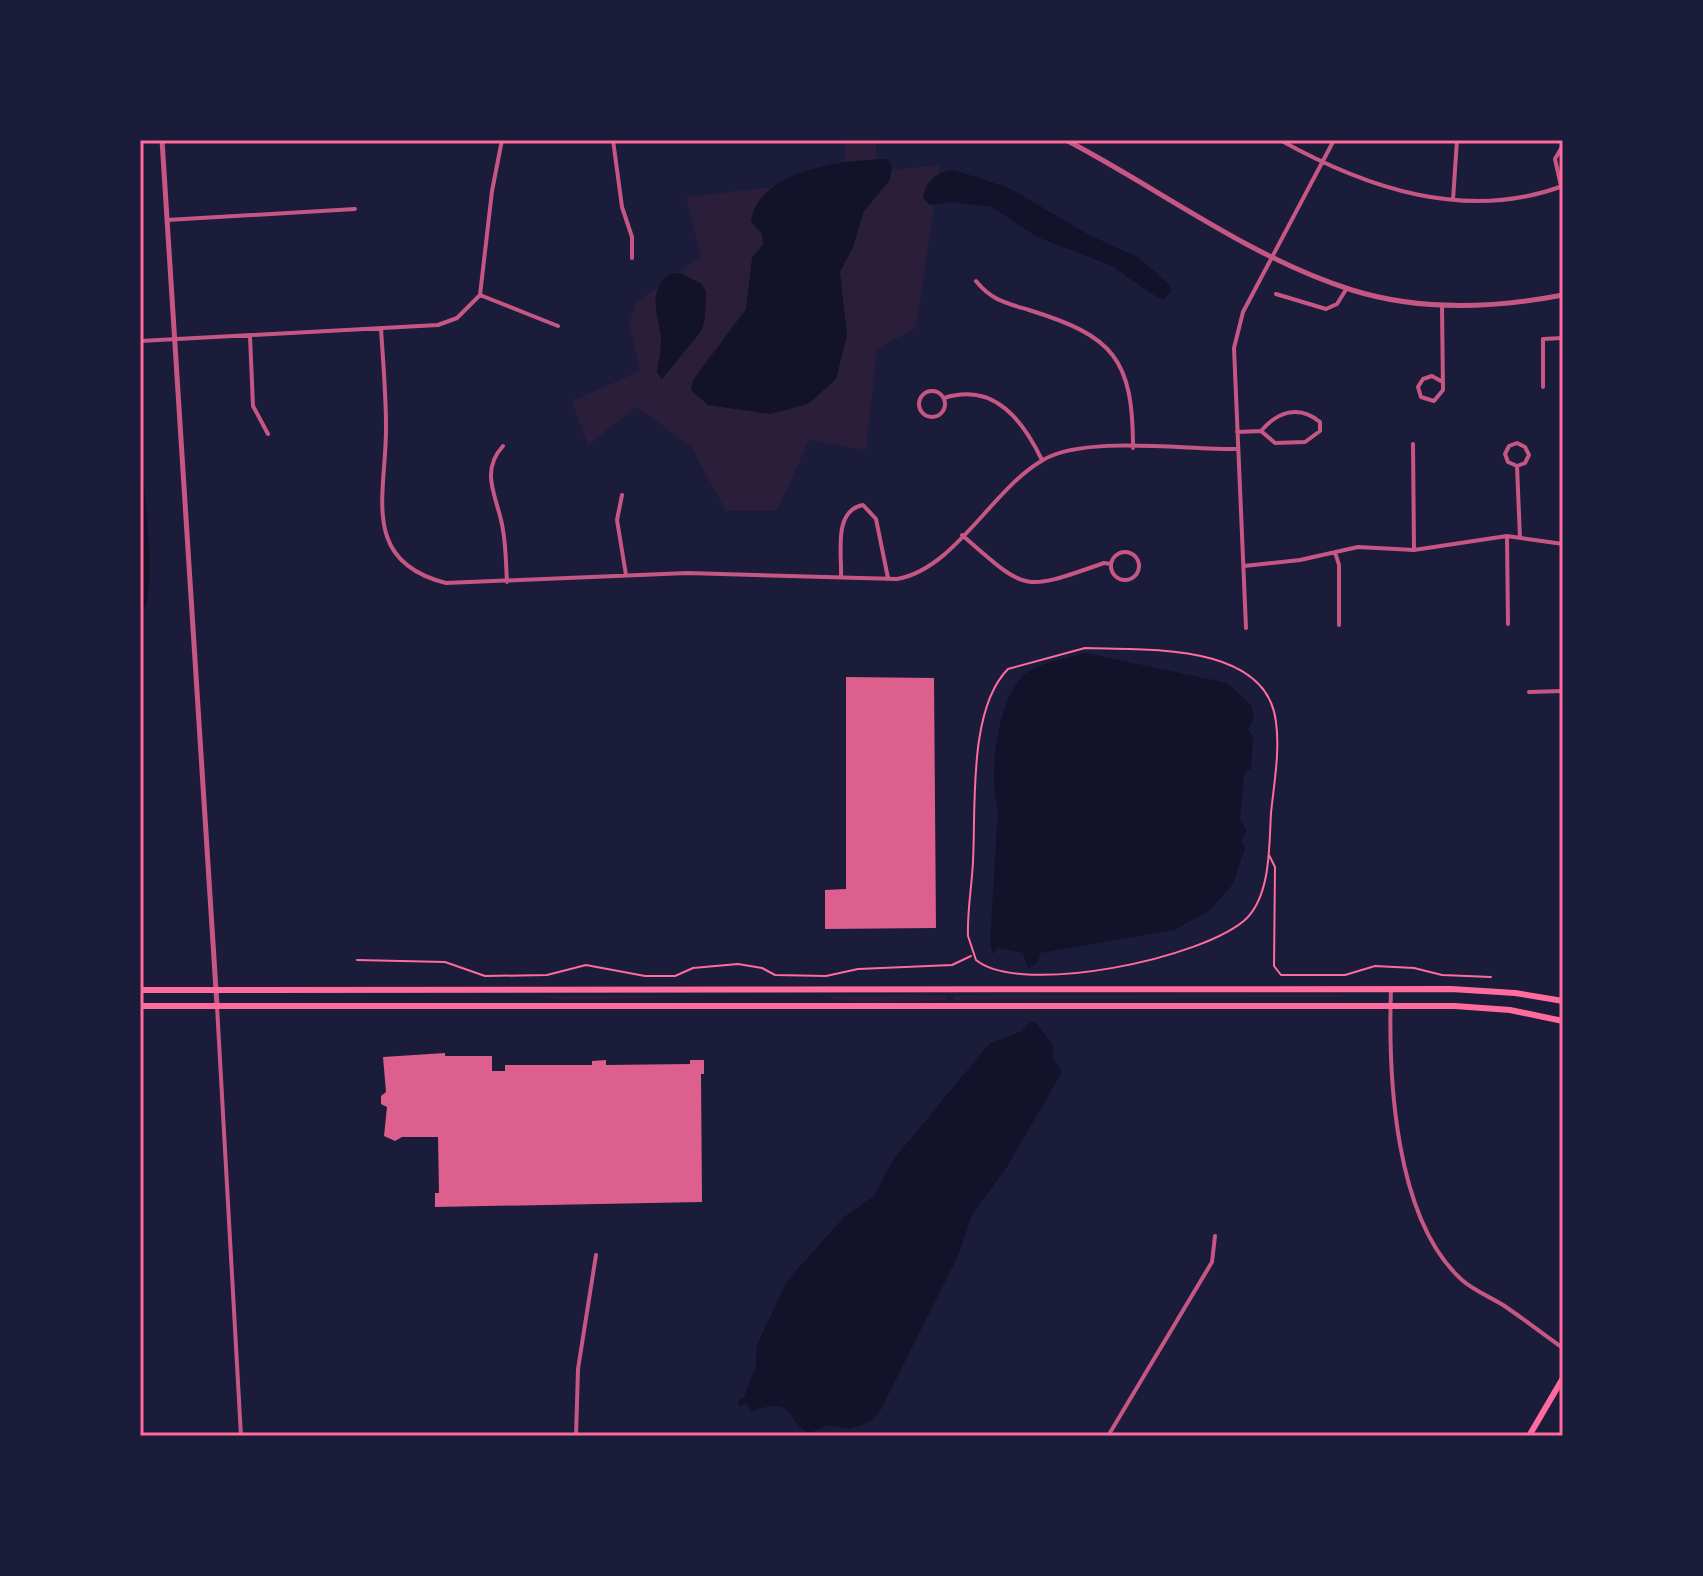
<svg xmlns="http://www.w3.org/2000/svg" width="1703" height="1576" font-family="Mulish,sans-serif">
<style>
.green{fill:#2a1e3b}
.water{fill:#12122b}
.building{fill:#dd5f8e}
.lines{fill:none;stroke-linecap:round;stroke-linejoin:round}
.path{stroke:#ff6b9d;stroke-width:2}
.minor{stroke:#c65784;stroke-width:4}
.tertiary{stroke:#c65784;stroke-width:5}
.secondary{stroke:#ff6b9d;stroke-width:6}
.primary{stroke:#ff6b9d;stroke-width:6}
.neatline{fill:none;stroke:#ff6b9d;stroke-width:3}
</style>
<rect width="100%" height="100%" fill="#1b1b3a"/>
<path class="green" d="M 844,140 L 876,140 L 876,172 L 940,165 L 916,328 L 877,349 L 866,450 L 809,440 L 777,511 L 726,511 L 690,445 L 636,407 L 588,445 L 572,401 L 640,371 L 629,323 L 636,302 L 701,257 L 686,197 L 846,179 Z
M 946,995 L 946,1000 C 918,1001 849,1008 826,996 Z
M 960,995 L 1342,995 L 1342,997 L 954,1000 L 954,996 Z
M 537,996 L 674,996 L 674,997 L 563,1000 Z"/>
<path class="water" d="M 886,159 L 892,165 L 890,180 L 864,211 L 853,247 L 840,272 L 847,335 L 836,379 L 808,404 L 770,414 L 708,405 L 691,390 L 693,380 L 746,309 L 752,258 L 763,244 L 762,234 L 751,222 C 757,170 843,160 886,159 Z
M 954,170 L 1009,188 L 1089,235 L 1139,258 L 1170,285 L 1171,292 L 1164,299 L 1157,297 L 1110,265 L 1037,237 L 992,207 L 951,202 L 930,205 L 923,198 C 927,179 936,173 954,170 Z
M 680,273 L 702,284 L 706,292 L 705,317 L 702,330 L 662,379 L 657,373 C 658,362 661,351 661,340 C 659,314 646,293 669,274 Z
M 140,445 C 142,474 160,601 140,616 Z
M 1085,653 L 1227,683 L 1251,705 L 1254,719 L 1248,729 L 1253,736 L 1251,768 L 1244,774 L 1240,820 L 1247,830 L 1241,841 L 1245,848 L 1233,884 L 1210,910 L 1187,923 L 1174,930 L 1040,953 L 1038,962 L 1028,969 L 1023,953 L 998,948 L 993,954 L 990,945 L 998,809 C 988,776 997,705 1021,678 C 1035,663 1066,659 1085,653 Z
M 1031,1022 L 1036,1023 L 1053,1045 L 1053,1059 L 1062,1072 L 1008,1165 L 972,1215 L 958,1256 L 880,1411 L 870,1422 L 849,1429 L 829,1425 L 809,1433 C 785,1422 799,1395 752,1411 L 746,1404 L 739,1406 L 738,1400 L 744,1397 L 756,1365 L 757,1345 L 787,1281 L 844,1217 L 874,1196 L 893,1160 L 989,1044 L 1020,1032 Z"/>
<path class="building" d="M 846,677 L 934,678 L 936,928 L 825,929 L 825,890 L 846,889 Z
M 445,1053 L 445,1056 L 492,1056 L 492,1071 L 505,1071 L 505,1065 L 592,1065 L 592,1061 L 606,1060 L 606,1065 L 690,1064 L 690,1060 L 704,1060 L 704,1074 L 701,1074 L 702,1202 L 435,1207 L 435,1193 L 439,1193 L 438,1137 L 402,1137 L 395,1141 L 384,1136 L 387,1107 L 381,1104 L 381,1096 L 386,1092 L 383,1057 Z"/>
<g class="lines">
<path class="path" d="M 1085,648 C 1145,650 1267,642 1276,722 C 1280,751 1274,784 1271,813 C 1269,845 1271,893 1247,918 C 1206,958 1021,997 976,960 L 968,936 C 967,911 972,886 973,861 C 976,808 968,709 1008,669 Z
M 1269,855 L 1275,867 L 1274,966 L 1281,975 L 1345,975 L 1375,966 L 1414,968 L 1442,975 L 1491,977
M 357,960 L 445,962 L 485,976 L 547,975 L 586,965 L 645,976 L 675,976 L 693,968 L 738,964 L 762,968 L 775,975 L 826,976 L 858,969 L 952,965 L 971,956"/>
<path class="minor" d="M 613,140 L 622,207 L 632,237 L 632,258
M 1280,140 C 1366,188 1465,222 1563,186
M 1561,186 L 1555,159 L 1563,145
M 1453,200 L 1457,140
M 167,220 L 355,209
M 976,281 C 991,300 1006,303 1029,310 C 1113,336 1133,358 1133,448
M 1276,294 L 1326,309 L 1337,304 L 1347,288
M 480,295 L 558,326
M 381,328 C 383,361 386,394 386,426 C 387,491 358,561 446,583 L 687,573 L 897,579 C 955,569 992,489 1043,460 C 1085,435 1186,450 1237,449
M 250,336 L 253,406 L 268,434
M 140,341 L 438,325 L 457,318 L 480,295 L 492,191 L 502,140
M 1441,381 L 1432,376 L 1423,379 L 1418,387 L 1421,397 L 1434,401 L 1443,390 L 1442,305
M 1543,387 L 1543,339 L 1563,338
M919 404a13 13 0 1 1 26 0a13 13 0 1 1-26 0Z
M 944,398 C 995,382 1023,421 1042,460
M 1237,432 L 1261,431 L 1275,443 L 1305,442 L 1320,431 L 1320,422 C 1299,404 1277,412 1261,431
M 1413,444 L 1414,550
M 503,446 C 478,473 499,500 503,530 C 506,547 506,565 507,582
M 1517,466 L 1525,463 L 1529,455 L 1525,447 L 1517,443 L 1509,446 L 1505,454 L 1508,462 L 1517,466 L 1520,538
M 622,495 L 617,520 L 626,575
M 962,535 C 1028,592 1021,592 1104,563 L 1111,564
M 1507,536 L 1508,624
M 1335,552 L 1339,565 L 1339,625
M1111 566a14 14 0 1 1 28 0a14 14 0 1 1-28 0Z
M 1244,566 L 1300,560 L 1358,547 L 1414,550 L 1507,536 L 1563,544
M 841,577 C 842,552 833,511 863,505 L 876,519 L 888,578
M 1246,628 L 1234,348 L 1243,312 L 1334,140
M 1529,692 L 1563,691
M 1391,989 C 1388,1075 1394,1219 1462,1280 C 1473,1290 1490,1297 1503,1305 C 1524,1319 1543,1334 1563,1348
M 217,1006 L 241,1436
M 576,1436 L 578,1369 L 596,1255
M 1108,1436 L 1212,1262 L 1215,1236"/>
<path class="tertiary" d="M 162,140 L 217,1006
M 1066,140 C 1160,189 1250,258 1352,290 C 1419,311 1495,308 1563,295"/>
<path class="secondary" d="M 140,990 L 1451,989 L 1515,993 L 1563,1001
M 140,1006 L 1455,1006 L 1510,1010 L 1563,1021"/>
<path class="primary" d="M 1529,1436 L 1563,1378"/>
</g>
<rect width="1703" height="1576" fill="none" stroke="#1b1b3a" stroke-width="284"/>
<rect x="142" y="142" width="1419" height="1292" class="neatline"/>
</svg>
